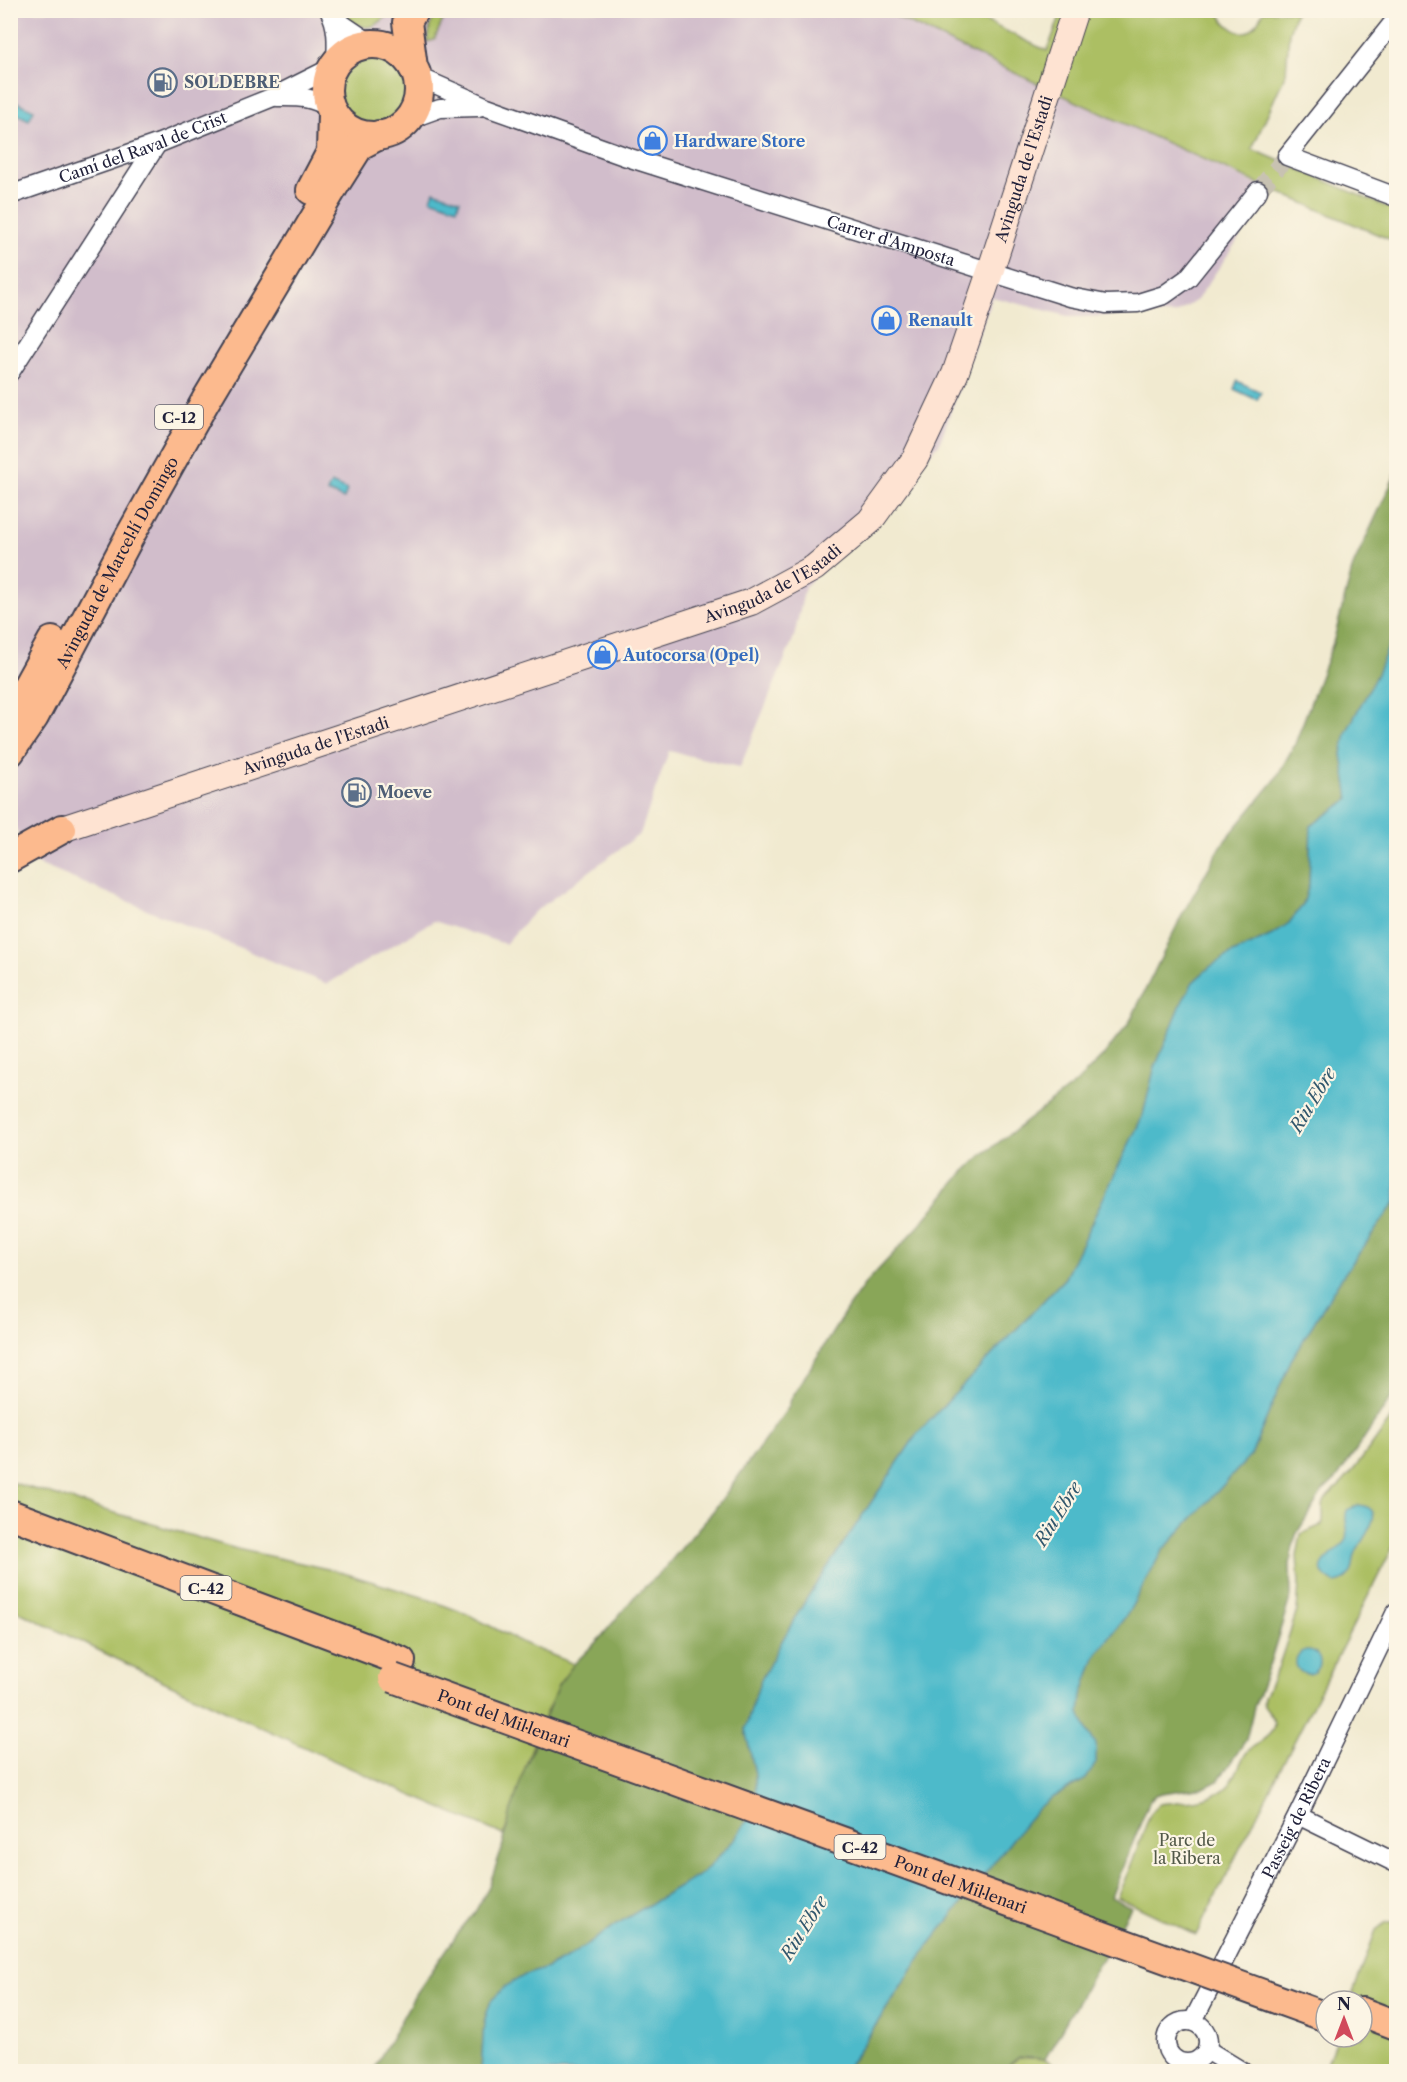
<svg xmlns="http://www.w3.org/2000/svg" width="1407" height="2082" font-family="'Libre Caslon Text',serif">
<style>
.industrial{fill:#d1bdcb}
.green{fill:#acbf63;stroke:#67704f;stroke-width:1.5}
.forest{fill:#89a659;stroke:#56644a;stroke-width:1.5}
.water{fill:#4ebaca;stroke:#386e82;stroke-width:1.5}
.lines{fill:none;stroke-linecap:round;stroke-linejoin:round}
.street-tunnel{stroke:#c8c2b2;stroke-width:18;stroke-dasharray:18 9;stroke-linecap:butt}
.street-casing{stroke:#414051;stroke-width:21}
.secondary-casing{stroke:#414051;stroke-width:28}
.primary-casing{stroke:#414051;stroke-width:32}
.street{stroke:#fff;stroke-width:18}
.secondary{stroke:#fee3d2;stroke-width:26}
.primary{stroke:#fcba8e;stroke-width:28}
.primary-bridge-casing{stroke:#414051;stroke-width:32;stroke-linecap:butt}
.primary-bridge{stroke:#fcba8e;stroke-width:28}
.labels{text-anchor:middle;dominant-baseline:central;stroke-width:4.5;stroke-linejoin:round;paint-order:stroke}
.shield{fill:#fcf5e5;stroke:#63616e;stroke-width:1.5}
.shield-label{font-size:15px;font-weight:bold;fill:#22223b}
.service-label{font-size:16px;font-weight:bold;fill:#4e5e75;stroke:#fcf5e5;text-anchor:start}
.shop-label{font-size:16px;font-weight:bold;fill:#366cbe;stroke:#fcf5e5;text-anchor:start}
.street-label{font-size:16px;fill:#22223b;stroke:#fcf5e5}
.park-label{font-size:16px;fill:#525949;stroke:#fcf5e5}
.water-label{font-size:18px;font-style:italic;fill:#31576d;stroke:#fcf5e5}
</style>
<rect width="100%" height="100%" fill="#fcf5e5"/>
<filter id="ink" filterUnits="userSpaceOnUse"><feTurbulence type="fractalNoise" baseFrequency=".0167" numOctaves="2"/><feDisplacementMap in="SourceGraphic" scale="12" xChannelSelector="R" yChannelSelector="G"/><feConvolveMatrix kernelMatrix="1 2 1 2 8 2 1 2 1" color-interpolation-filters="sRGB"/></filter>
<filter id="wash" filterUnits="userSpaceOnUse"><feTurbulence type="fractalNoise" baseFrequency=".008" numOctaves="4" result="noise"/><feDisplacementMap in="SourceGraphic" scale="24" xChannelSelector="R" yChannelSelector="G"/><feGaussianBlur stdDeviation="1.35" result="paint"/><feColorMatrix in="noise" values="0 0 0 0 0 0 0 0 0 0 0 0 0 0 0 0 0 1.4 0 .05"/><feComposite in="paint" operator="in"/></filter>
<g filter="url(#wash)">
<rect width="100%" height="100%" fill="#f1ead0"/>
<path class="industrial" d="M 10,11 L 884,11 L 1049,90 L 1271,191 L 1197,300 L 1175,314 L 1072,317 L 992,297 L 939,444 L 805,587 L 794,637 L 740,767 L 669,751 L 640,834 L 533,913 L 505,944 L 434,921 L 327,984 L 33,862 L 11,820 Z"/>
<path class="green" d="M 336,11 L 390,11 C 372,37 357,27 336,11 Z
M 437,11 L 447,11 L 434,40 L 427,42 L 430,26 Z
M 884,11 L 965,11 L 1047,51 L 1062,11 L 1219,11 C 1221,21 1237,37 1249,31 C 1256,27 1260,17 1264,11 L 1296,11 L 1289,33 L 1286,73 L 1252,149 L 1396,211 L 1396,242 C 1223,171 1053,92 884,11 Z
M339 89a35 35 0 1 1 70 0a35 35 0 1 1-70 0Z
M 1396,1411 L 1396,1541 L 1196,1935 L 1117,1897 L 1132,1863 L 1150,1814 L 1159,1804 C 1180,1801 1214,1802 1229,1785 C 1237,1776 1239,1762 1247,1752 C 1255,1743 1279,1735 1273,1719 C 1271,1714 1265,1709 1263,1704 L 1264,1697 L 1278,1668 L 1297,1611 L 1299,1583 L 1297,1556 L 1301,1534 L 1322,1525 C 1325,1518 1321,1509 1324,1502 C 1327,1494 1337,1489 1343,1482 C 1363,1460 1379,1435 1396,1411 Z
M 10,1482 L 237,1549 L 337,1571 L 422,1597 L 467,1614 L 525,1644 L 574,1664 C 537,1714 523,1777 504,1835 C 337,1765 174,1687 11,1608 Z
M 1396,1921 L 1396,2071 L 1324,2072 L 1337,2037 L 1362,2037 L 1362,2001 L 1350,2001 L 1376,1930 L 1385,1923 Z
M 1019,2057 L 1045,2059 L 1065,2071 L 1001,2072 Z"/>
<path class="forest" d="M 1396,473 L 1396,629 L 1377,674 L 1346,733 L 1342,754 L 1349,799 L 1311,826 L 1309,885 L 1303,905 L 1289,923 L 1272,935 L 1231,954 L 1211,966 L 1193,982 L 1182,1002 L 1154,1070 L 1143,1115 L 1065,1278 L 917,1434 L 807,1598 L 783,1639 L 760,1682 L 745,1729 L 755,1773 L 756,1799 L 747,1821 L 734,1840 L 703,1873 L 625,1919 L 568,1957 L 547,1968 L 525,1975 L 491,2001 L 484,2022 L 481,2071 L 372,2072 L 414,1997 L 460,1930 L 475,1912 L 489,1886 L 502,1848 L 511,1811 L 523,1773 L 558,1685 L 574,1664 L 601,1637 L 635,1596 L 663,1570 L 714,1510 L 788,1408 L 792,1397 L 849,1306 L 864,1285 L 919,1226 L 960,1176 L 981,1156 L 1076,1083 L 1103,1056 L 1129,1023 L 1183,913 L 1223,843 L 1275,780 L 1295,744 L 1333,643 L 1353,566 Z
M 1396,1201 L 1396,1391 L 1337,1478 L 1322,1492 L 1297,1533 L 1292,1546 L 1290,1566 L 1291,1595 L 1269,1666 L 1254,1707 L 1246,1740 L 1218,1781 L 1206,1787 L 1161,1793 L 1155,1795 L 1150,1800 L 1111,1897 L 1131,1907 L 1045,2059 L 1019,2057 L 1001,2071 L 845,2072 L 928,1946 L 1026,1822 L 1038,1808 L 1052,1798 L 1086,1779 L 1096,1763 L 1096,1745 L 1087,1730 L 1080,1713 L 1082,1695 L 1095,1657 L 1128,1613 L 1162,1551 L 1251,1455 L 1291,1360 L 1340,1280 Z"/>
<path class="water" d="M 10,99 L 34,110 L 29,120 L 11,111 Z
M 434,191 L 460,200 L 457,208 L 431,199 Z
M 1237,381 L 1261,392 L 1257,400 L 1234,389 Z
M 331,483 L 347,490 L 344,499 L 327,492 Z
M 1396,629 L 1396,1201 L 1340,1280 L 1291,1360 L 1251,1455 L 1162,1551 L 1128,1613 L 1095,1657 L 1082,1695 L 1080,1713 L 1087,1730 L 1096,1745 L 1096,1763 L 1086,1779 L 1052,1798 L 1038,1808 L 1026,1822 L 928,1946 L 845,2071 L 481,2072 L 484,2022 L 491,2001 L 506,1986 L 525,1975 L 547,1968 L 568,1957 L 625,1919 L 703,1873 L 734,1840 L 747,1821 L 756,1799 L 755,1773 L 745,1729 L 760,1682 L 783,1639 L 807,1598 L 917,1434 L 1065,1278 L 1143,1115 L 1154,1070 L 1182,1002 L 1193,982 L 1211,966 L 1231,954 L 1272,935 L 1289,923 L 1303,905 L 1309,885 L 1311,826 L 1349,799 L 1342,754 L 1346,733 L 1377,674 Z
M 1358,1505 C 1391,1508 1362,1537 1356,1552 C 1352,1561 1355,1571 1347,1578 C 1343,1582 1340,1582 1334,1583 C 1301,1565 1343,1551 1347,1539 C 1350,1529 1343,1522 1347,1510 Z
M1296 1662a12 12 0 1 1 24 0a12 12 0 1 1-24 0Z"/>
</g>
<g filter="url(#ink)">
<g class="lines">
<path class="street-tunnel" d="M 1258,191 L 1287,156"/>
<defs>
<g id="street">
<path d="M 329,10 C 338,25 337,44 336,61"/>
<path d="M 333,18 L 370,43"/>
<path d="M 1396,19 L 1287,156 L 1396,197"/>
<path id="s1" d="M 417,76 L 487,107 L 627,157 L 1070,297 L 1106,304 L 1138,303 L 1164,295 L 1188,278 L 1258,191"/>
<path d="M 277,97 C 299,97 311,96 330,108"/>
<path d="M 407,120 L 440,108 L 479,107"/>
<path id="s2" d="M 10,195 L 157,144 L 273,97 L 331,68"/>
<path d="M 10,372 L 157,144"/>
<path d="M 1298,1815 L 1396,1863"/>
<circle cx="1187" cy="2042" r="21"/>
<path id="s3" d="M 1193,2021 L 1298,1815 L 1396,1612"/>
<path d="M 1207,2050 L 1243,2072"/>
</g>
<g id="secondary">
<path id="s4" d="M 62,829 L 751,602 L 814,568 L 870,521 L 915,459 L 955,374 L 990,272 L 1075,10"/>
</g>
<g id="primary">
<circle cx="373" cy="90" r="46"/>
<path d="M 413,67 L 407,22 L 414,10"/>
<path d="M 311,190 L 331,152 L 332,113"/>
<path d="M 10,717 L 52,641"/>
<path id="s5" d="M 10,752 L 34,717 L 132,532 L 206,400 L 334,186 L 360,145 L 379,135"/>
<path d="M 10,858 L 62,829"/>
<path d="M 10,1514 L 401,1661"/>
<path d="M 1362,2012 L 1396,2025"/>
</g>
</defs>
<use href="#street" class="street-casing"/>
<use href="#secondary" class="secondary-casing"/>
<use href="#primary" class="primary-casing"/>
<use href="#street" class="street"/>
<use href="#secondary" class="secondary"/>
<use href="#primary" class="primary"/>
<defs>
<g id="primary-bridge">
<path id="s6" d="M 393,1678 L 1326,2017"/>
</g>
</defs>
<use href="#primary-bridge" class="primary-bridge-casing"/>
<use href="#primary-bridge" class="primary-bridge"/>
</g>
</g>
<defs>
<symbol id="fuel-ring" viewBox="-11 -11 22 22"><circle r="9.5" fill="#fcf5e5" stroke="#5c6f8a" stroke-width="1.5"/><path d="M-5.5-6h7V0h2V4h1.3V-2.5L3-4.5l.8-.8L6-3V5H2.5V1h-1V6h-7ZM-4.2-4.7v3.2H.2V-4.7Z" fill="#5c6f8a"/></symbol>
<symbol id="shop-ring" viewBox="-11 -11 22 22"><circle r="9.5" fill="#fcf5e5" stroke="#3f7fe0" stroke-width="1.5"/><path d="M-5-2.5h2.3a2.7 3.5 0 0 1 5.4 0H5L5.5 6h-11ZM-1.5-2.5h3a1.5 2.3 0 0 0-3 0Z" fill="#3f7fe0"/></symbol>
</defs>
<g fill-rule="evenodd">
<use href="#fuel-ring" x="146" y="66" width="33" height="33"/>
<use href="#shop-ring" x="636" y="124" width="33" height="33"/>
<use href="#shop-ring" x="870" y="304" width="33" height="33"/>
<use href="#shop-ring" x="586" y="638" width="33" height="33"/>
<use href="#fuel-ring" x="340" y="776" width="33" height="33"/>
</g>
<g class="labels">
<g class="shield">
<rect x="155" y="405" width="48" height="24" rx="4.5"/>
<rect x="180.5" y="1576" width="51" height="24" rx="4.5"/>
<rect x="834.5" y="1835" width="51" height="24" rx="4.5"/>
</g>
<g class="shield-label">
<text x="179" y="417">C-12</text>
<text x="206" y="1588">C-42</text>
<text x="860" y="1847">C-42</text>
</g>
<g class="service-label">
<text x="184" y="82">SOLDEBRE</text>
<text x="377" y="792">Moeve</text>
</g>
<g class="shop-label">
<text x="674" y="141">Hardware Store</text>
<text x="908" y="320">Renault</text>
<text x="623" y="655">Autocorsa (Opel)</text>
</g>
<g class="street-label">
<text stroke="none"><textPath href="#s2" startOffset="141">Camí del Raval de Crist</textPath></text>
<text stroke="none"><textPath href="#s4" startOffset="1257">Avinguda de l'Estadi</textPath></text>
<text stroke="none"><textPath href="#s1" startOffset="502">Carrer d'Amposta</textPath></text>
<text stroke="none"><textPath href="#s5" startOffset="218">Avinguda de Marcel·lí Domingo</textPath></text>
<text stroke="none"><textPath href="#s4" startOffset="753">Avinguda de l'Estadi</textPath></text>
<text stroke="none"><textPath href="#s4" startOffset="267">Avinguda de l'Estadi</textPath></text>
<text stroke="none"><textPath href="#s6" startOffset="118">Pont del Mil·lenari</textPath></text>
<text stroke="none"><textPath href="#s3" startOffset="228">Passeig de Ribera</textPath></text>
<text stroke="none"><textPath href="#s6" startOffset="604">Pont del Mil·lenari</textPath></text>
</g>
<g class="park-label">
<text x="1187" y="1840">Parc de<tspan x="1187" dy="18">la Ribera</tspan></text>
</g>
<g class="water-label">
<text transform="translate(1313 1100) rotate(-59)">Riu Ebre</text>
<text transform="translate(1058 1514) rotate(-58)">Riu Ebre</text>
<text transform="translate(804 1928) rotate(-58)">Riu Ebre</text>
</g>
</g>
<rect width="1407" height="2082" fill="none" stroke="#fcf5e5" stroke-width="36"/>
<g transform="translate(1344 2019)"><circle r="28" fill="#fcf5e5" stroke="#a5a1a1" stroke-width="1.5"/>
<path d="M0-4.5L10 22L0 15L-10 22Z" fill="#d1495b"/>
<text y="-9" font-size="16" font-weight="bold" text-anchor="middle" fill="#22223b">N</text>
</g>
</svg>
